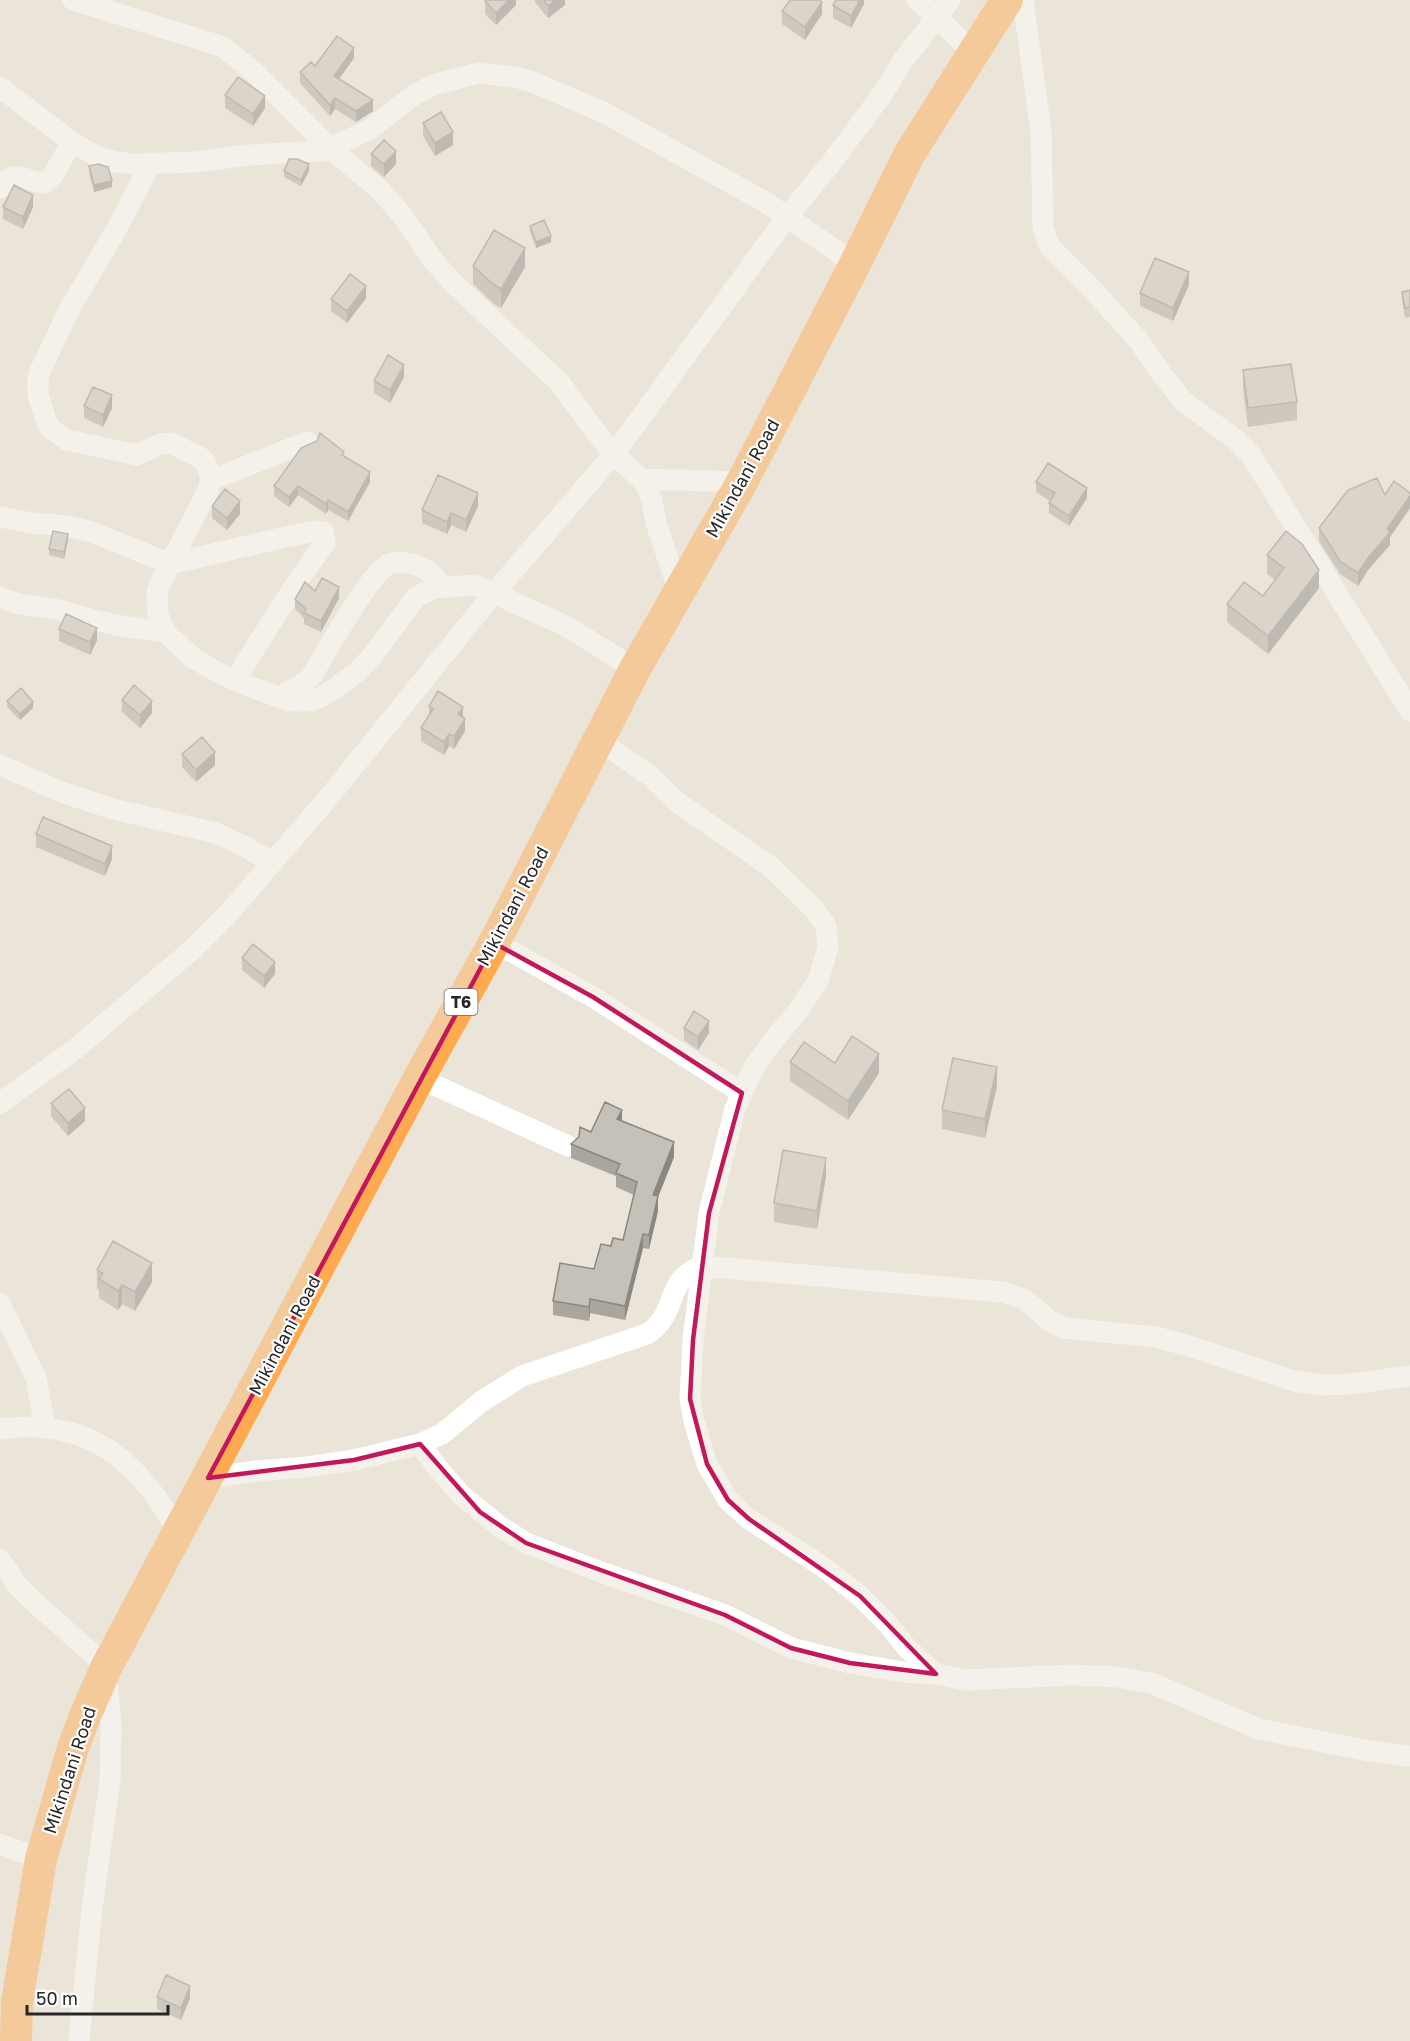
<svg xmlns="http://www.w3.org/2000/svg" width="1410" height="2041" font-family="'Golos Text',sans-serif">
<style>
.lines{fill:none;stroke-linecap:round;stroke-linejoin:round}
.minor{stroke:#fff;stroke-width:21}
.highway{stroke:#ffaa4f;stroke-width:32}
.wall{fill:#aaa69e}
.shaded-wall{fill:#8b8781}
.building{fill:#c6c1b8;stroke:#8b8781;stroke-width:1.5}
.marked{fill:none;stroke:#c2185b;stroke-width:4.5;stroke-linejoin:round}
.labels{text-anchor:middle;dominant-baseline:central;stroke-width:4.5;stroke-linejoin:round;paint-order:stroke}
.shield{fill:#fff;stroke:#686868;stroke-width:1.5}
.shield-label{font-size:16px;font-weight:bold;fill:#272727}
.street-label{font-size:18px;fill:#272727;stroke:#fff}
</style>
<rect width="100%" height="100%" fill="#ebe4d8"/>
<g class="lines">
<path class="minor" d="M 73,0 L 221,46 L 252,70 L 331,149 L 381,191 L 402,215 L 433,260 L 452,282 L 560,383 L 600,438 L 614,454 L 641,479 L 647,487 L 651,498 L 657,526 L 679,592
M 917,0 L 937,17 L 973,53
M 1023,0 L 1041,131 L 1043,228 L 1049,246 L 1092,289 L 1139,341 L 1163,376 L 1183,401 L 1235,439 L 1251,455 L 1410,711
M 0,87 L 72,142 L 98,157 L 116,162 L 133,164 L 195,162 L 250,155 L 323,151 L 369,130 L 415,94 L 436,84 L 479,73 L 514,77 L 530,81 L 603,112 L 767,203 L 855,264
M 151,163 L 116,230 L 69,310 L 40,371 L 38,379 L 38,395 L 46,420 L 51,429 L 67,440 L 137,455 L 160,444 L 171,443 L 201,458 L 206,463 L 211,480 L 208,490 L 159,586 L 157,593 L 158,614 L 165,632 L 193,658 L 221,674 L 253,688 L 291,701 L 309,701 L 319,698 L 334,689 L 358,671 L 374,654 L 416,597 L 434,588 L 475,585 L 566,626 L 635,669
M 0,188 C 14,166 27,183 45,183 L 53,175 L 72,142
M 641,479 L 742,482
M 211,480 L 307,442
M 0,517 L 32,523 L 67,526 L 92,532 L 170,564 L 281,538 L 315,531 L 323,532 L 325,543 L 295,585 L 235,680
M 0,597 C 19,607 39,605 59,610 C 70,612 80,617 91,619 C 115,626 140,629 165,632
M 280,697 L 305,682 L 312,675 C 326,653 368,576 387,565 C 397,559 417,564 427,570 C 433,574 438,581 442,587
M 598,740 L 649,775 L 677,802 L 771,867 L 814,909 L 826,926 L 828,947 L 819,979 L 800,1008 L 769,1046 L 753,1069 L 735,1109 L 709,1213 L 693,1340 L 690,1399 L 694,1421 L 707,1464 L 728,1500 L 749,1519 L 822,1566 L 860,1596 L 888,1624 L 908,1649 L 936,1674
M 0,765 L 64,793 L 113,809 L 216,833 L 246,847 L 272,863
M 494,943 L 518,955 L 593,997 L 742,1093
M 419,1078 L 568,1146
M 0,1103 L 74,1050 L 193,949 L 227,915 L 328,798 L 494,593 L 614,454 L 787,217 L 828,167 L 881,96 L 902,62 L 950,0
M 0,1304 L 36,1378 L 45,1427
M 0,1429 C 50,1422 95,1432 132,1469 C 151,1487 165,1510 179,1532
M 420,1444 L 436,1466 L 461,1495 L 499,1526 L 526,1543 L 598,1571 L 725,1615 L 791,1648 L 850,1663 L 903,1672 L 936,1674 L 966,1680 L 1071,1675 L 1118,1677 L 1154,1684 L 1259,1729 L 1369,1751 L 1410,1756
M 208,1478 L 257,1471 L 307,1467 L 354,1460 L 420,1444 L 442,1434 L 482,1401 L 522,1376 L 647,1334 C 652,1331 657,1326 661,1321 C 677,1298 670,1278 702,1266 L 1002,1292 L 1024,1299 L 1050,1321 L 1064,1328 L 1156,1337 L 1189,1346 L 1294,1381 L 1320,1385 L 1351,1384 L 1410,1376
M 0,1559 L 17,1585 L 33,1601 L 95,1656 L 106,1668 L 111,1727 L 110,1781 L 92,1908 L 79,2041
M 0,1844 L 41,1859"/>
<path class="highway" d="M 16,2041 L 17,2002 L 41,1859 L 73,1748 L 85,1716 L 106,1668 L 419,1078 L 494,943 L 635,669 L 742,482 L 855,264 L 910,153 L 1007,0"/>
</g>
<path class="wall" d="M 516,0 L 516,5 L 496,25 L 485,14 L 485,1 Z
M 535,0 L 565,0 L 565,5 L 548,18 L 535,2 Z
M 864,0 L 864,4 L 851,28 L 833,18 L 833,5 Z
M 782,11 L 822,14 L 805,40 L 782,24 Z
M 354,58 L 339,79 L 373,111 L 356,122 L 335,109 L 330,116 L 300,83 L 300,72 L 315,66 Z
M 225,95 L 265,108 L 253,126 L 225,108 Z
M 423,123 L 453,145 L 435,156 L 423,136 Z
M 371,154 L 396,164 L 384,177 L 371,166 Z
M 89,166 L 112,187 L 94,192 L 89,173 Z
M 284,171 L 309,171 L 301,186 L 284,177 Z
M 3,207 L 33,207 L 23,229 L 3,219 Z
M 530,226 L 551,242 L 536,248 L 530,232 Z
M 473,266 L 525,267 L 501,308 L 493,303 L 473,284 Z
M 1189,285 L 1173,321 L 1140,306 L 1140,293 Z
M 1410,290 L 1410,317 L 1405,318 L 1402,301 L 1402,292 Z
M 366,298 L 347,323 L 331,311 L 331,299 Z
M 1243,370 L 1297,402 L 1297,420 L 1248,427 L 1243,389 Z
M 404,377 L 390,403 L 374,393 L 374,381 Z
M 84,406 L 112,408 L 103,427 L 84,418 Z
M 344,457 L 370,482 L 348,521 L 328,510 L 326,514 L 298,495 L 289,507 L 274,496 L 274,486 Z
M 1036,482 L 1087,498 L 1069,526 L 1049,513 L 1049,503 L 1050,501 L 1036,492 Z
M 1410,493 L 1410,508 L 1390,537 L 1390,545 L 1368,570 L 1358,586 L 1340,574 L 1319,541 L 1319,528 L 1385,495 Z
M 212,506 L 240,514 L 227,530 L 212,518 Z
M 478,506 L 466,532 L 451,525 L 447,534 L 422,523 L 422,510 Z
M 68,540 L 64,559 L 49,555 L 49,549 Z
M 1267,555 L 1319,588 L 1268,654 L 1227,622 L 1227,604 L 1263,596 L 1275,580 L 1267,574 Z
M 339,598 L 321,632 L 304,624 L 304,618 L 295,609 L 295,599 Z
M 59,629 L 97,640 L 90,655 L 59,641 Z
M 122,700 L 152,713 L 140,728 L 122,712 Z
M 7,701 L 33,708 L 20,720 L 7,707 Z
M 429,706 L 465,731 L 454,749 L 449,746 L 444,755 L 421,741 L 421,728 L 429,716 Z
M 182,754 L 215,765 L 196,782 L 182,767 Z
M 36,834 L 112,859 L 105,876 L 36,847 Z
M 242,958 L 275,974 L 264,988 L 242,970 Z
M 684,1028 L 709,1033 L 698,1050 L 684,1040 Z
M 790,1062 L 835,1063 L 879,1073 L 848,1120 L 790,1081 Z
M 997,1086 L 985,1138 L 942,1129 L 942,1110 Z
M 51,1103 L 85,1121 L 68,1136 L 51,1116 Z
M 622,1121 L 674,1157 L 658,1197 L 658,1211 L 649,1249 L 643,1248 L 625,1320 L 590,1313 L 589,1321 L 553,1315 L 553,1301 L 594,1269 L 611,1246 L 623,1240 L 634,1195 L 616,1187 L 616,1176 L 571,1158 L 571,1144 L 591,1132 Z
M 826,1176 L 817,1229 L 774,1222 L 774,1203 Z
M 97,1270 L 152,1282 L 135,1311 L 122,1304 L 118,1310 L 99,1298 L 99,1290 L 97,1288 Z
M 157,1997 L 190,1998 L 181,2020 L 157,2009 Z"/>
<path class="shaded-wall" d="M 509,0 L 516,0 L 516,5 L 496,25 L 496,13 Z
M 555,0 L 565,0 L 565,5 L 548,18 L 548,6 Z
M 860,0 L 864,0 L 864,4 L 851,28 L 851,16 Z
M 822,2 L 822,14 L 805,40 L 805,27 Z
M 354,48 L 354,58 L 334,86 L 334,76 Z
M 265,96 L 265,108 L 253,126 L 253,114 Z
M 335,98 L 335,109 L 330,116 L 330,105 Z
M 373,100 L 373,111 L 356,122 L 356,111 Z
M 453,132 L 453,145 L 435,156 L 435,143 Z
M 396,151 L 396,164 L 384,177 L 384,164 Z
M 309,164 L 309,171 L 301,186 L 301,180 Z
M 112,181 L 112,187 L 94,192 L 94,185 Z
M 33,195 L 33,207 L 23,229 L 23,217 Z
M 551,236 L 551,242 L 536,248 L 536,242 Z
M 525,248 L 525,267 L 501,308 L 501,289 Z
M 1189,272 L 1189,285 L 1173,321 L 1173,308 Z
M 366,286 L 366,298 L 347,323 L 347,311 Z
M 404,365 L 404,377 L 390,403 L 390,390 Z
M 112,395 L 112,408 L 103,427 L 103,415 Z
M 370,472 L 370,482 L 348,521 L 348,512 Z
M 298,486 L 298,495 L 289,507 L 289,497 Z
M 1087,488 L 1087,498 L 1069,526 L 1069,516 Z
M 478,493 L 478,506 L 466,532 L 466,520 Z
M 1410,496 L 1410,508 L 1390,537 L 1390,545 L 1368,570 L 1358,586 L 1358,573 Z
M 328,500 L 328,510 L 326,514 L 326,504 Z
M 240,501 L 240,514 L 227,530 L 227,518 Z
M 451,513 L 451,525 L 447,534 L 447,522 Z
M 68,534 L 68,540 L 64,559 L 64,552 Z
M 1319,570 L 1319,588 L 1268,654 L 1268,636 Z
M 339,587 L 339,598 L 321,632 L 321,621 Z
M 97,628 L 97,640 L 90,655 L 90,642 Z
M 152,701 L 152,713 L 140,728 L 140,715 Z
M 33,702 L 33,708 L 20,720 L 20,714 Z
M 463,707 L 463,719 L 458,714 Z
M 465,719 L 465,731 L 454,749 L 454,736 Z
M 449,734 L 449,746 L 444,755 L 444,742 Z
M 215,752 L 215,765 L 196,782 L 196,770 Z
M 112,846 L 112,859 L 105,876 L 105,864 Z
M 275,962 L 275,974 L 264,988 L 264,976 Z
M 709,1021 L 709,1033 L 698,1050 L 698,1037 Z
M 879,1054 L 879,1073 L 848,1120 L 848,1101 Z
M 997,1067 L 997,1086 L 985,1138 L 985,1119 Z
M 85,1108 L 85,1121 L 68,1136 L 68,1123 Z
M 622,1110 L 622,1124 L 617,1119 Z
M 674,1142 L 674,1157 L 658,1197 L 658,1211 L 649,1249 L 649,1235 L 653,1195 Z
M 826,1158 L 826,1176 L 817,1229 L 817,1211 Z
M 643,1234 L 643,1248 L 625,1320 L 625,1306 Z
M 152,1263 L 152,1282 L 135,1311 L 135,1292 Z
M 122,1285 L 122,1304 L 118,1310 L 118,1291 Z
M 590,1299 L 590,1313 L 589,1321 L 589,1307 Z
M 190,1986 L 190,1998 L 181,2020 L 181,2008 Z"/>
<path class="building" d="M 486,0 L 509,0 L 496,13 L 485,1 Z
M 544,0 L 555,0 L 548,6 Z
M 790,0 L 820,0 L 822,2 L 805,27 L 782,11 Z
M 836,0 L 860,0 L 851,16 L 833,5 Z
M 337,36 L 354,48 L 334,76 L 373,100 L 356,111 L 335,98 L 330,105 L 300,72 L 311,62 L 315,66 Z
M 238,77 L 265,96 L 253,114 L 225,95 Z
M 441,112 L 453,132 L 435,143 L 423,123 Z
M 384,140 L 396,151 L 384,164 L 371,154 Z
M 289,159 L 297,159 L 309,164 L 301,180 L 284,171 Z
M 98,164 L 108,167 L 112,181 L 94,185 L 89,166 Z
M 14,185 L 33,195 L 23,217 L 3,207 Z
M 544,220 L 551,236 L 536,242 L 530,226 Z
M 494,230 L 525,248 L 501,289 L 493,284 L 473,266 Z
M 1155,258 L 1189,272 L 1173,308 L 1140,293 Z
M 350,274 L 366,286 L 347,311 L 331,299 Z
M 1410,290 L 1410,307 L 1405,308 L 1402,292 Z
M 388,355 L 404,365 L 390,390 L 374,381 Z
M 1291,364 L 1297,402 L 1248,408 L 1243,370 Z
M 93,387 L 112,395 L 103,415 L 84,406 Z
M 320,433 L 344,452 L 342,455 L 370,472 L 348,512 L 328,500 L 326,504 L 298,486 L 289,497 L 274,486 L 301,448 L 317,441 Z
M 1048,463 L 1087,488 L 1069,516 L 1049,503 L 1055,493 L 1036,482 Z
M 438,475 L 478,493 L 466,520 L 451,513 L 447,522 L 422,510 Z
M 1377,478 L 1385,495 L 1394,481 L 1410,493 L 1410,496 L 1387,529 L 1390,532 L 1368,558 L 1358,573 L 1340,561 L 1319,528 L 1348,490 Z
M 225,489 L 240,501 L 227,518 L 212,506 Z
M 53,531 L 68,534 L 64,552 L 49,549 Z
M 1286,531 L 1302,544 L 1319,570 L 1268,636 L 1227,604 L 1244,582 L 1263,596 L 1284,568 L 1267,555 Z
M 322,578 L 339,587 L 321,621 L 304,613 L 306,609 L 295,599 L 305,582 L 315,591 Z
M 66,614 L 97,628 L 90,642 L 59,629 Z
M 134,685 L 152,701 L 140,715 L 122,700 Z
M 21,688 L 33,702 L 20,714 L 7,701 Z
M 438,691 L 463,707 L 458,714 L 465,719 L 454,736 L 449,734 L 444,742 L 421,728 L 433,709 L 429,706 Z
M 202,737 L 215,752 L 196,770 L 182,754 Z
M 43,817 L 112,846 L 105,864 L 36,834 Z
M 253,944 L 275,962 L 264,976 L 242,958 Z
M 694,1011 L 709,1021 L 698,1037 L 684,1028 Z
M 852,1036 L 879,1054 L 848,1101 L 790,1062 L 804,1042 L 835,1063 Z
M 953,1058 L 997,1067 L 985,1119 L 942,1110 Z
M 69,1089 L 85,1108 L 68,1123 L 51,1103 Z
M 605,1102 L 622,1110 L 617,1119 L 674,1142 L 653,1195 L 658,1196 L 649,1235 L 643,1234 L 625,1306 L 590,1299 L 589,1307 L 553,1301 L 560,1263 L 594,1269 L 601,1244 L 611,1246 L 613,1238 L 623,1240 L 637,1182 L 616,1173 L 620,1164 L 571,1144 L 579,1137 L 580,1127 L 591,1132 Z
M 783,1150 L 826,1158 L 817,1211 L 774,1203 Z
M 113,1241 L 152,1263 L 135,1292 L 122,1285 L 118,1291 L 99,1279 L 103,1273 L 97,1270 Z
M 166,1975 L 190,1986 L 181,2008 L 157,1997 Z"/>
<path d="M0 0H1410V2041H0ZM 494,943 L 593,997 L 742,1093 L 709,1213 L 693,1340 L 690,1399 L 707,1464 L 728,1500 L 749,1519 L 860,1596 L 936,1674 L 850,1663 L 791,1648 L 725,1615 L 526,1543 L 480,1512 L 420,1444 L 354,1460 L 208,1478 Z" fill="#ebe4d8" fill-opacity=".55" fill-rule="evenodd"/>
<path class="marked" d="M 494,943 L 593,997 L 742,1093 L 709,1213 L 693,1340 L 690,1399 L 707,1464 L 728,1500 L 749,1519 L 860,1596 L 936,1674 L 850,1663 L 791,1648 L 725,1615 L 526,1543 L 480,1512 L 420,1444 L 354,1460 L 208,1478 Z"/>
<g class="labels">
<rect class="shield" x="444.5" y="989" width="33" height="26" rx="4.5"/>
<g class="shield-label">
<text x="461" y="1002">T6</text>
</g>
<g class="street-label">
<text transform="translate(742 478) rotate(-61)">Mikindani Road</text>
<text transform="translate(512 906) rotate(-62)">Mikindani Road</text>
<text transform="translate(284 1335) rotate(-62)">Mikindani Road</text>
<text transform="translate(69 1770) rotate(-72)">Mikindani Road</text>
</g>
</g>
<path d="M27 2005v9h141v-9" fill="none" stroke="#272727" stroke-width="3"/>
<text x="36" y="2005" font-size="18" fill="#272727" stroke="#ffffff" stroke-width="4.5" paint-order="stroke">50 m</text>
</svg>
